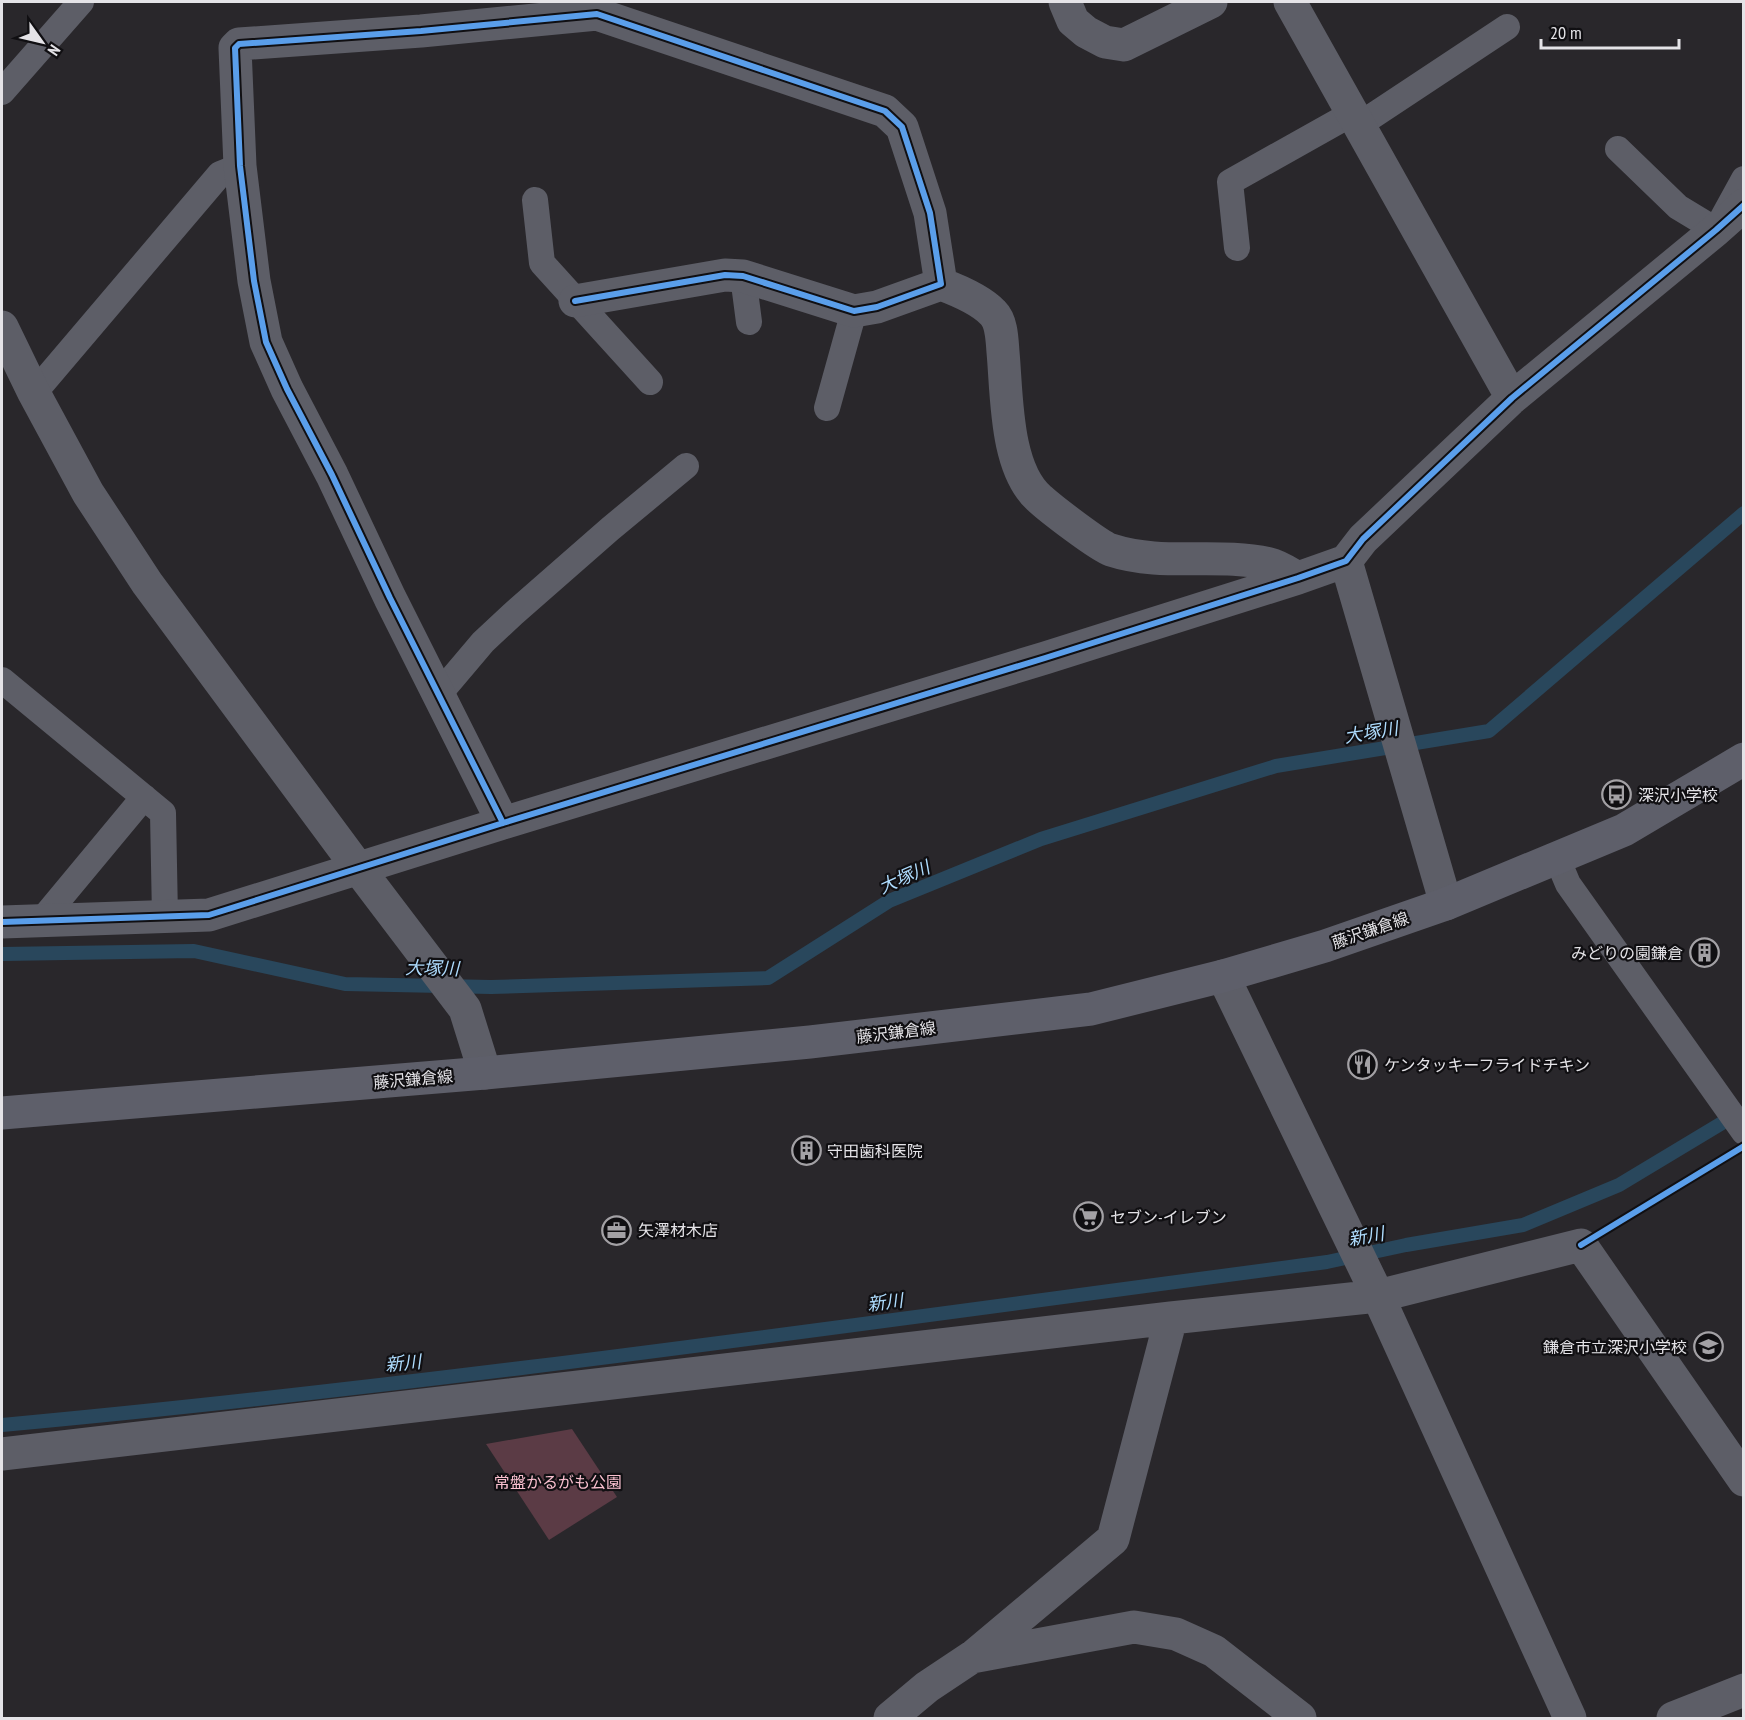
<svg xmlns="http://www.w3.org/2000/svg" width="1745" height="1720" font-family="'PT Sans Narrow','Noto Sans JP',sans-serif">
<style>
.green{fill:#5b3b45}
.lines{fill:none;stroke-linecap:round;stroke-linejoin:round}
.stream{stroke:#29475c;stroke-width:14}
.lane{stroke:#5d5e67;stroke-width:26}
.street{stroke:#5d5e67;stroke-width:33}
.primary{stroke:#5e5f6a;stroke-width:33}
.cycleway-casing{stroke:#100f12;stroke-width:10}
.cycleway{stroke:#5a9eea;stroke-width:6}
.labels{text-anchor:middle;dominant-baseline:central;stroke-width:4.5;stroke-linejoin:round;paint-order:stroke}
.poi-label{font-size:16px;fill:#e4e3e7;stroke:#100f12;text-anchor:start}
.street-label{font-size:16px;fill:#e4e3e7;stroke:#100f12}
.park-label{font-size:16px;fill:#f8bfce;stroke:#100f12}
.water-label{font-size:18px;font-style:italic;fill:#aedcfe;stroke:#100f12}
</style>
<rect width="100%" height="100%" fill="#29272b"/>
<path class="green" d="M 572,1429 L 617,1497 L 549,1540 L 486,1444 Z"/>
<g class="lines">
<path class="stream" d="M 2,954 L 194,951 L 345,984 L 491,987 L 768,978 L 889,901 L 1041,839 L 1276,766 L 1489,731 L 1744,513
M 2,1425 C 445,1384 886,1320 1327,1262 L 1406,1245 L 1523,1225 L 1619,1185 L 1737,1114"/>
<path class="lane" d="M 2,92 L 81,2
M 1359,125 L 1507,27
M 1618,149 L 1678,207 L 1716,230 L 1744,179
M 535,200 L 542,263 L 650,382
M 1237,248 L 1230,182 L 1353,113
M 743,276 L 749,322
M 34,393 L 220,174 L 240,166
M 827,408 L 854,311
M 2,680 L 163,813 L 165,917
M 439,694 L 483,642 L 513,614 L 610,529 L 686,466
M 1557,858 L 1568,884 L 1744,1132
M 41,921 L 144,797"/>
<path class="street" d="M 1065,2 L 1073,21 L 1086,32 L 1105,42 L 1124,45 L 1211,2
M 1290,2 L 1512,398
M 941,284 C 957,290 981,300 993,313 C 1002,322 1002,340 1003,352 C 1007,395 1005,469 1040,499 C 1051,509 1099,546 1111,550 C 1163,567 1217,552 1270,564 C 1279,566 1289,573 1298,578
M 2,327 L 34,393 L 88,493 L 147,583 L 358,868 L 465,1009 L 485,1073
M 1346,561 L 1446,904
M 503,823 L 390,598 L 332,475 L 287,389 L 266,342 L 254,281 L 240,166 L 235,48 L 239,44 L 421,31 L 597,14 L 885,111 L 902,127 L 930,213 L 941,284 L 877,307 L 854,311 L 743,276 L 725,275 L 575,301
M 2,922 L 209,915 L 503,823 L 1045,658 L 1298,578 L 1346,561 L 1363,539 L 1512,398 L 1716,230 L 1744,205
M 1223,976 L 1378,1296 L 1570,1718
M 2,1454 L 1171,1318 L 1378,1296 L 1581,1245 L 1744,1480
M 975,1655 L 1113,1539 L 1171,1318
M 890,1718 L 927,1687 L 972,1657 L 1134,1627 L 1176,1634 L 1214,1651 L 1300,1718
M 1673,1718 L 1744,1690"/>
<path class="primary" d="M 2,1113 L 485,1073 L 810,1042 L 1091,1009 L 1223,976 L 1325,946 L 1446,904 L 1624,830 L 1744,759"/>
<defs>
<path id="cycleway" d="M 503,823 L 390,598 L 332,475 L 287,389 L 266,342 L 254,281 L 240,166 L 235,48 L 239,44 L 421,31 L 597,14 L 885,111 L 902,127 L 930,213 L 941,284 L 877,307 L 854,311 L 743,276 L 725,275 L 575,301
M 2,922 L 209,915 L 503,823 L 1045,658 L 1298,578 L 1346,561 L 1363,539 L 1512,398 L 1716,230 L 1744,205
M 1581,1245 L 1744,1146"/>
</defs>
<use href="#cycleway" class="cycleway-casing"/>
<use href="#cycleway" class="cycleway"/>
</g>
<defs>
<symbol id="bus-ring" viewBox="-11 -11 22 22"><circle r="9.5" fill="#100f12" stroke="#a3a1a5" stroke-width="1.5"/><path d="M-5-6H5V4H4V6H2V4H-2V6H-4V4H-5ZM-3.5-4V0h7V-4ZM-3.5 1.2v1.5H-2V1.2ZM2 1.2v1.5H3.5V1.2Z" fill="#a3a1a5"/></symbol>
<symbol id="building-ring" viewBox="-11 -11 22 22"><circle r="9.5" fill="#100f12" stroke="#a3a1a5" stroke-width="1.5"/><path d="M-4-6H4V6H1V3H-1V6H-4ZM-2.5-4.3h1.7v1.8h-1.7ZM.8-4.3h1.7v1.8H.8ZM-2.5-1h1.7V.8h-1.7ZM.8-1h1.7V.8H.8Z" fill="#a3a1a5"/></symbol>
<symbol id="restaurant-ring" viewBox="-11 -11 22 22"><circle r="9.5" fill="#100f12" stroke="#a3a1a5" stroke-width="1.5"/><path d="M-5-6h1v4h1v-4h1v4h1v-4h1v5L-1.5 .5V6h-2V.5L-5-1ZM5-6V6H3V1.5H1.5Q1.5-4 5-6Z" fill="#a3a1a5"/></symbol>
<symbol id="supermarket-ring" viewBox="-11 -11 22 22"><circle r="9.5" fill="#100f12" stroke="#a3a1a5" stroke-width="1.5"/><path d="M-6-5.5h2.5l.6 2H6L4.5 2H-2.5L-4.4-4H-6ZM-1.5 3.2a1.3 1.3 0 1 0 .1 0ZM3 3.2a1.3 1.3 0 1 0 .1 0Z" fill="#a3a1a5"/></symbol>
<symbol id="office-ring" viewBox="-11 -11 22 22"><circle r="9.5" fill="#100f12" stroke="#a3a1a5" stroke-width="1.5"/><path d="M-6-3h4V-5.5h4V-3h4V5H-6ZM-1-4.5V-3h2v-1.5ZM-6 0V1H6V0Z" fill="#a3a1a5"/></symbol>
<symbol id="school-ring" viewBox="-11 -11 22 22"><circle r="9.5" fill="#100f12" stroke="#a3a1a5" stroke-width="1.5"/><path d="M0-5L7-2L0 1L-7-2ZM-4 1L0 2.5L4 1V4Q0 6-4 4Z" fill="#a3a1a5"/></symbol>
</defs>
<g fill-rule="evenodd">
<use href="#bus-ring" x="1600" y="778" width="33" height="33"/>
<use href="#building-ring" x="1688" y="936" width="33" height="33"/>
<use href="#restaurant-ring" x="1346" y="1048" width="33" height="33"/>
<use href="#building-ring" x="790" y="1134" width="33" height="33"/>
<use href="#supermarket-ring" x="1072" y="1200" width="33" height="33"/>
<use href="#office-ring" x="600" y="1214" width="33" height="33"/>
<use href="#school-ring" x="1692" y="1330" width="33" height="33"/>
</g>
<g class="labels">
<g class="poi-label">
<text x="1638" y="795">深沢小学校</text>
<text x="1683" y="953" text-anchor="end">みどりの園鎌倉</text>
<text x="1384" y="1065">ケンタッキーフライドチキン</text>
<text x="827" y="1151">守田歯科医院</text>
<text x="1110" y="1217">セブン-イレブン</text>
<text x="638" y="1230">矢澤材木店</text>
<text x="1687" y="1347" text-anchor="end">鎌倉市立深沢小学校</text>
</g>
<g class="street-label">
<text transform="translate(1370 930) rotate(-19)">藤沢鎌倉線</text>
<text transform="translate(896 1032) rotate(-7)">藤沢鎌倉線</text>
<text transform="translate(413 1079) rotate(-5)">藤沢鎌倉線</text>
</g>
<g class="park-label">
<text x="558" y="1482">常盤かるがも公園</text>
</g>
<g class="water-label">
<text transform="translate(1371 732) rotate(-9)">大塚川</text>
<text transform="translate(904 877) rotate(-24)">大塚川</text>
<text transform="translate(432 968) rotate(1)">大塚川</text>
<text transform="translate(1366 1236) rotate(-10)">新川</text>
<text transform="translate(885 1302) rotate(-7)">新川</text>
<text transform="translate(403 1363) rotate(-6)">新川</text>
</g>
</g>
<rect width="1745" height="1720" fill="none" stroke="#e4e3e7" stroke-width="6"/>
<g transform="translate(42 42) rotate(124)" stroke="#100f12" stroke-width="4.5" paint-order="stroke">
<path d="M0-4.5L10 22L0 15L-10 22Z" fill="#e4e3e7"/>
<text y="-9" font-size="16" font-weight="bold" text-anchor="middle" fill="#e4e3e7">N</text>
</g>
<path d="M1541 39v9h138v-9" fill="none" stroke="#e4e3e7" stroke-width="3"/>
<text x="1550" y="39" font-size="18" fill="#e4e3e7" stroke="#100f12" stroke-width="4.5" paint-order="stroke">20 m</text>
</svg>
